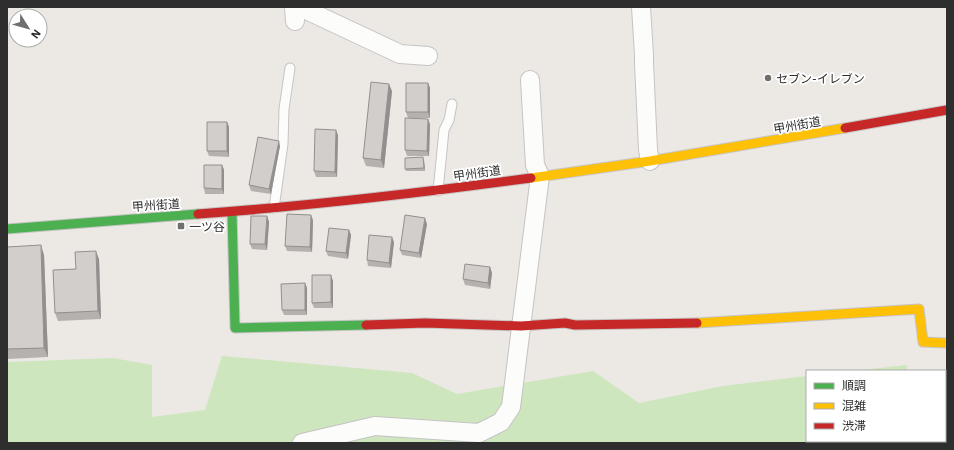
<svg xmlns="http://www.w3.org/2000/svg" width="954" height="450" font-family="'IBM Plex Sans','Noto Sans JP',sans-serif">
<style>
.green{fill:#cee6be}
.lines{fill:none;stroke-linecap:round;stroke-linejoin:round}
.lane-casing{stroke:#c5c4c5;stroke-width:11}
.street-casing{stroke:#c5c4c5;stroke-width:20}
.fast-casing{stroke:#c5c4c5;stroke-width:11}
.slow-casing{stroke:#c5c4c5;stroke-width:11}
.jam-casing{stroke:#c5c4c5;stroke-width:11}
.lane{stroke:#fcfcfb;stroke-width:9}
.street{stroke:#fcfcfb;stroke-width:18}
.fast{stroke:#4caf50;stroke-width:9}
.slow{stroke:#ffc107;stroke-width:9}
.jam{stroke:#c62828;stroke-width:9}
.wall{fill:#b4b1af}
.shaded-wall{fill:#92908e}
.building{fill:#d1cecb;stroke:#92908e}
.poi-dot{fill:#706f6e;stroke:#fff;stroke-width:1.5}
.labels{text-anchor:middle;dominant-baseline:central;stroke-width:3.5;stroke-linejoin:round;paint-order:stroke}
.poi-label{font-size:12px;fill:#2e2e2e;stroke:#fff;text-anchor:start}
.street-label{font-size:12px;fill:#2e2e2e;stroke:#fff}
</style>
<rect width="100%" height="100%" fill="#ece8e4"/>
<path class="green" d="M 222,356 L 412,373 L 457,394 L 593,371 L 639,403 L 723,386 L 807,376 L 807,441 L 908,441 L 910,443 L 7,443 L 7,362 L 113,358 L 152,365 L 152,417 L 205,410 Z
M 907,365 L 907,371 L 852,371 Z"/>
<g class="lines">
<defs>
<path id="lane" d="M 438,191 L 444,130 L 449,120 L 452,104
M 274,208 L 283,144 L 284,109 L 290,68"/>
<path id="street" d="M 294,7 L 295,21
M 300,7 L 400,54 L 428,56
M 641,7 L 644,55 L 644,63 L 648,150 L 650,161
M 302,443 L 375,426 L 479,433 L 501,422 L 511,407 L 540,176 L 535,165 L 530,80"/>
<path id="fast" d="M 232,212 L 235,328 L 366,325
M 7,229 L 198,214"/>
<path id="slow" d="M 531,178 L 650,161 L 845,128
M 697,323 L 919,309 L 923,342 L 947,343"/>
<path id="jam" d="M 845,128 L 947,110
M 198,214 C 310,206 420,193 531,178
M 366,325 L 425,323 L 521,326 L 565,323 L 575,325 L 697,323"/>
</defs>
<use href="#lane" class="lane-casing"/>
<use href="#street" class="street-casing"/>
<use href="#fast" class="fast-casing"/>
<use href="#slow" class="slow-casing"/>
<use href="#jam" class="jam-casing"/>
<use href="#lane" class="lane"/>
<use href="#street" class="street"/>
<use href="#fast" class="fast"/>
<use href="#slow" class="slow"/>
<use href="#jam" class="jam"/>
</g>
<path class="wall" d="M 428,83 L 430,88 L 430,118 L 408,118 L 406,112 Z
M 392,91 L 384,168 L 366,166 L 363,158 Z
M 227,122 L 229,127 L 229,157 L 209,156 L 207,151 Z
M 430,124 L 429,156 L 407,156 L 405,150 Z
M 338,135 L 337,177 L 316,177 L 314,171 Z
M 280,146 L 271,194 L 251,191 L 249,185 Z
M 424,160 L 425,171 L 406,171 L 405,169 Z
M 222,165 L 224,170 L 224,194 L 205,194 L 204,188 Z
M 267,216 L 269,222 L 267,250 L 252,249 L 250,244 Z
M 313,220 L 312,252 L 287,251 L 285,246 Z
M 427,224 L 421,258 L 402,255 L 400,250 Z
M 349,230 L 351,235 L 348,259 L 328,256 L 326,251 Z
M 394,242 L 391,268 L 368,266 L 367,260 Z
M 7,247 L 44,255 L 48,357 L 7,359 Z
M 99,259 L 101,319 L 58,321 L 55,313 L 76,269 Z
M 490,267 L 492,273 L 490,289 L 465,285 L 463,279 Z
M 333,281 L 333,308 L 314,308 L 312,303 Z
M 305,283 L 307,288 L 307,315 L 284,315 L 282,310 Z"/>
<path class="shaded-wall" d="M 428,83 L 430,88 L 430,118 L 428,112 Z
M 389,84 L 392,91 L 384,168 L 381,160 Z
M 428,119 L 430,124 L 429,156 L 427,151 Z
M 227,122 L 229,127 L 229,157 L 227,151 Z
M 336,130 L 338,135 L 337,177 L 335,172 Z
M 279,141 L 280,146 L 271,194 L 269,189 Z
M 423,157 L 424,160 L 425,171 L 424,168 Z
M 222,165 L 224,170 L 224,194 L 222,189 Z
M 311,215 L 313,220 L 312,252 L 310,247 Z
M 267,216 L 269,222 L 267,250 L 265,244 Z
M 425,218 L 427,224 L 421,258 L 419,253 Z
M 349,230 L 351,235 L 348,259 L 346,253 Z
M 392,237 L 394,242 L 391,268 L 389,263 Z
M 41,245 L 44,255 L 48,357 L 44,348 Z
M 96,251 L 99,259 L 101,319 L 98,311 Z
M 490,267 L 492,273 L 490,289 L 488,283 Z
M 331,275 L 333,281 L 333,308 L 331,302 Z
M 305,283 L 307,288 L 307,315 L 305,310 Z"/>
<path class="building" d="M 371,82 L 389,84 L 381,160 L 363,158 Z
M 406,83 L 428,83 L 428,112 L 406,112 Z
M 405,118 L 428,119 L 427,151 L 405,150 Z
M 207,122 L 227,122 L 227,151 L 207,151 Z
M 315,129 L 336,130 L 335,172 L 314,171 Z
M 258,137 L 279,141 L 269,189 L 249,185 Z
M 423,157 L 424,168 L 405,169 L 405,158 Z
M 204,165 L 222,165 L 222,189 L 204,188 Z
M 287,214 L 311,215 L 310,247 L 285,246 Z
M 405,215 L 425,218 L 419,253 L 400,250 Z
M 251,216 L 267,216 L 265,244 L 250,244 Z
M 329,228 L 349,230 L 346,253 L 326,251 Z
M 369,235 L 392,237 L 389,263 L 367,260 Z
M 41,245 L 44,348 L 7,349 L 7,247 Z
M 96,251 L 98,311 L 55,313 L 53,270 L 76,269 L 75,252 Z
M 465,264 L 490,267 L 488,283 L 463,279 Z
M 312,275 L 331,275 L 331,302 L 312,303 Z
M 305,283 L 305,310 L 282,310 L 281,284 Z"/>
<g class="poi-dot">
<circle cx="768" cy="78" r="4"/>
<rect x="177" y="222" width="8" height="8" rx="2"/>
</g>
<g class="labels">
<g class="poi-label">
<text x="776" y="78">セブン-イレブン</text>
<text x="189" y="226">一ツ谷</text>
</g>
<g class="street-label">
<text transform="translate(797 125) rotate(-10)">甲州街道</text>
<text transform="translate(477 173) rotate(-8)">甲州街道</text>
<text transform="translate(156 205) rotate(-4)">甲州街道</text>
</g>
</g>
<rect width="954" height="450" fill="none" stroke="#2e2e2e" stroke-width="16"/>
<rect x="806" y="370" width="140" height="72" fill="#ffffff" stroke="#ababab"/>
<rect x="814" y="383" width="20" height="6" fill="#4caf50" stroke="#ababab"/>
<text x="842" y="390" font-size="12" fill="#2e2e2e">順調</text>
<rect x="814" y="403" width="20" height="6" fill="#ffc107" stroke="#ababab"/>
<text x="842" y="410" font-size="12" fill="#2e2e2e">混雑</text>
<rect x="814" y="423" width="20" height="6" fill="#c62828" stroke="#ababab"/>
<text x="842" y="430" font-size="12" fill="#2e2e2e">渋滞</text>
<g transform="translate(28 28) rotate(127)"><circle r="19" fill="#ffffff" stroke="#ababab"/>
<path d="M0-3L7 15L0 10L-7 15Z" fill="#706f6e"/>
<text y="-6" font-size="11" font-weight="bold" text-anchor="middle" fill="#2e2e2e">N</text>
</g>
</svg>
